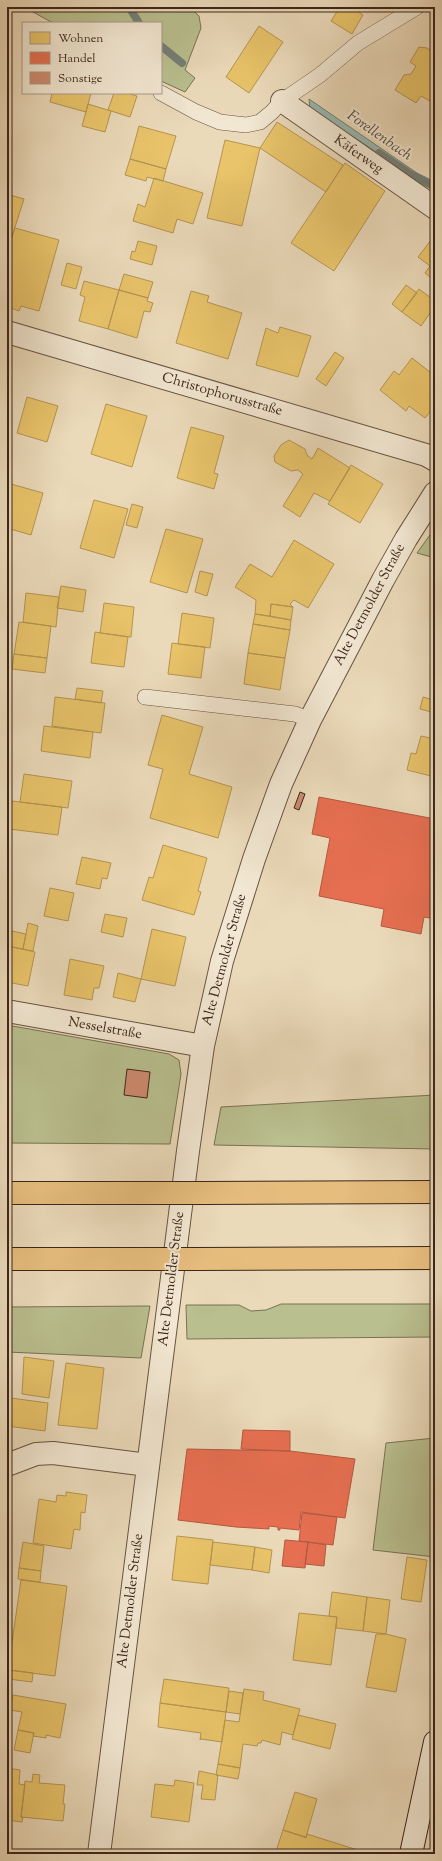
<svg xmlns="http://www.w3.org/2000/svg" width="442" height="1861" font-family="'Sorts Mill Goudy',serif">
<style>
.green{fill:#b9bf8f;stroke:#7a7254}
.water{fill:#99bab5;stroke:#747f77}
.homes{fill:#e9c46a;stroke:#b59552}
.shops{fill:#e76f51;stroke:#b45940}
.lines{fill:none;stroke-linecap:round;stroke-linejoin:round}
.stream{stroke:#747f77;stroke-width:8}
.building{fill:#ce8b70;stroke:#3c261a}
.lane-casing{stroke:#685342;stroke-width:16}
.street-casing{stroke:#685342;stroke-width:24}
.secondary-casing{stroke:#3c261a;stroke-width:24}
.highway-casing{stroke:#3c261a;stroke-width:24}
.lane{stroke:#f2e7d2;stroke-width:15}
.street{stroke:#f2e7d2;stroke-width:22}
.secondary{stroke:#f2e7d2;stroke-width:22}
.highway{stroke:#e6bd7d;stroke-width:22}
.highway-bridge-casing{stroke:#3c261a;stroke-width:24;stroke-linecap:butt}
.highway-bridge{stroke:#e6bd7d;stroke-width:22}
.labels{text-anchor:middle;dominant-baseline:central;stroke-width:4;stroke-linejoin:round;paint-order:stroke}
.street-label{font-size:14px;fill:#3c261a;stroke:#f2e7d2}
.water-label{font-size:15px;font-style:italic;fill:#534b41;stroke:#f2e7d2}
</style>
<rect width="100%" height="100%" fill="#ebdaba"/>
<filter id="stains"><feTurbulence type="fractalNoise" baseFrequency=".005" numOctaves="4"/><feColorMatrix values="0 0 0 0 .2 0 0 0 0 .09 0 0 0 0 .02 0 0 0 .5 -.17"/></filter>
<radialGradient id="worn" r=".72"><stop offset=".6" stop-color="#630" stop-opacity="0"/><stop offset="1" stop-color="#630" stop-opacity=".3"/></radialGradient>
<path class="green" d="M 24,7 L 189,7 L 199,16 L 201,28 L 185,70 L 195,78 L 185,92 L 161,81 L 161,23 L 53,23 Z
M 435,528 L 435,558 L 417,553 Z
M 7,1025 L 169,1054 L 179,1060 L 181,1074 L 170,1144 L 7,1143 Z
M 435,1095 L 435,1149 L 214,1145 L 221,1107 Z
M 281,1304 L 435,1304 L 435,1337 L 187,1339 L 186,1305 L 239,1305 L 251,1311 L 266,1310 Z
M 150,1306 L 141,1358 L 7,1352 L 7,1307 Z
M 435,1438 L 435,1557 L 373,1550 L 386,1443 Z"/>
<path class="water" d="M 309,99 L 417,173 L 435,182 L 435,190 L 310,109 Z"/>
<path class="homes" d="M 340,7 L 351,7 L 363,15 L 352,34 L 331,21 Z
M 259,26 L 283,42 L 249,93 L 226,77 Z
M 419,47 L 427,48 L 435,54 L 435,104 L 421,96 L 416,103 L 395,90 L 404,75 L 411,74 L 416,66 L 410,62 Z
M 52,93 L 91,93 L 86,112 L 50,102 Z
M 114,93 L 127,93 L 137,96 L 130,117 L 108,110 Z
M 88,104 L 111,111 L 105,132 L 82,126 Z
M 277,122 L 343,165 L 326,192 L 260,148 Z
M 139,126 L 176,136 L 166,169 L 130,159 Z
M 225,140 L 260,148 L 242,226 L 207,218 Z
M 130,159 L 166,169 L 163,181 L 147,177 L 146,181 L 125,175 Z
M 345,163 L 385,191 L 334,271 L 291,243 Z
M 154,178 L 203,193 L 193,224 L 177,219 L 173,233 L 133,221 L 138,204 L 145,207 Z
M 7,194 L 24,199 L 7,252 Z
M 15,228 L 59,240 L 39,311 L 21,306 L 19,311 L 8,307 L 9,302 L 7,302 L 7,252 Z
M 435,235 L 435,270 L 430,277 L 425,273 L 430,266 L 418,257 Z
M 138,241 L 157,246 L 152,265 L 130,259 L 132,251 L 135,252 Z
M 67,263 L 82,267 L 76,289 L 61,285 Z
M 124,274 L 153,282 L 148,298 L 119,290 Z
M 84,281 L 119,290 L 108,329 L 79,321 L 85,297 L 80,295 Z
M 406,285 L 417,293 L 402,312 L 392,304 Z
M 419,289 L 435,301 L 435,306 L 421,326 L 402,312 Z
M 119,290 L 148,298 L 147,301 L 153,303 L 150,312 L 144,311 L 137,338 L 108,329 Z
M 191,291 L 209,296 L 207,302 L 242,313 L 228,359 L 176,343 Z
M 280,327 L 311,336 L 298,377 L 256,365 L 266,328 L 278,333 Z
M 335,352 L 344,358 L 326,386 L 316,379 Z
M 412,358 L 435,376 L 435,406 L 425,418 L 409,406 L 406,411 L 380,390 L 394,371 L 399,375 Z
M 27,397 L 58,406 L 47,442 L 17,433 Z
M 106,404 L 147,416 L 132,467 L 91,454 Z
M 191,427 L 224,436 L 214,473 L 218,474 L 214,489 L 177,478 Z
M 289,440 L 305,449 L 307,455 L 312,459 L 318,448 L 350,468 L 330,501 L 314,493 L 300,517 L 283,506 L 303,474 L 298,470 L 291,471 L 275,462 L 274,456 L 281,445 Z
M 351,465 L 383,484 L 360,523 L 328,504 Z
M 11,484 L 43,493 L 31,535 L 7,528 L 7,498 Z
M 94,500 L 128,509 L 114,558 L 80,548 Z
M 132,504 L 143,507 L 137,528 L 126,525 Z
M 166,529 L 203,539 L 187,593 L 150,582 Z
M 294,540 L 334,564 L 308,608 L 294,600 L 290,604 L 293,607 L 271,604 L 270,616 L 255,614 L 256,600 L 235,587 L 250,564 L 272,577 Z
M 200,571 L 213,574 L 207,596 L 195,592 Z
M 61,586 L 86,590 L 83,612 L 57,608 Z
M 26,593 L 59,597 L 56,627 L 23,622 Z
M 104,603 L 134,607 L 131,637 L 100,633 Z
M 271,604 L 293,607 L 291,620 L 270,616 Z
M 182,613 L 214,618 L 210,648 L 178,644 Z
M 255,614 L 291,620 L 290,630 L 253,624 Z
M 19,622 L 51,626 L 47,658 L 14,654 Z
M 253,624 L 290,630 L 285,658 L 248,653 Z
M 95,632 L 128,637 L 124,667 L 91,663 Z
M 172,643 L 205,647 L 201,678 L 168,674 Z
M 248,653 L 285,658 L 280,690 L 244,684 Z
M 14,654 L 47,658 L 45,673 L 12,669 Z
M 77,688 L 103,691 L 101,703 L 75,699 Z
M 435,694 L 435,713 L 420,709 L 423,697 L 434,700 Z
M 55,697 L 105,703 L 101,733 L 52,726 Z
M 162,715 L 203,727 L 189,774 L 232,787 L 218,838 L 150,818 L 163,769 L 148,765 Z
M 44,726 L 93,732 L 90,758 L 41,751 Z
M 421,736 L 435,739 L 435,777 L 407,770 L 411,753 L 416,754 Z
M 24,774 L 72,781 L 68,808 L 20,802 Z
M 12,801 L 62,807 L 58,835 L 9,829 Z
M 163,845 L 207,858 L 198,891 L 201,892 L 194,915 L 142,900 L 149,877 L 153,878 Z
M 82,857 L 111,863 L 107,879 L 102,878 L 100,889 L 76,884 Z
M 50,888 L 74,893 L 68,921 L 44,916 Z
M 105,914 L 127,918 L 123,937 L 101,932 Z
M 28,923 L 38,926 L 33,951 L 23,949 Z
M 152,929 L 186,937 L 175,986 L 141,979 Z
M 7,930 L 26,934 L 23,949 L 7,946 Z
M 7,946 L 35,952 L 28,986 L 7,982 Z
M 70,959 L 104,966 L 99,988 L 94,988 L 92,1000 L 64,995 Z
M 118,973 L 141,979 L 135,1002 L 113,997 Z
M 24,1357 L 54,1361 L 49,1398 L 22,1394 Z
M 66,1363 L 104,1368 L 97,1429 L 58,1425 Z
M 11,1398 L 48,1403 L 45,1431 L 7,1426 Z
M 66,1492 L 87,1495 L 85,1513 L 81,1512 L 80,1530 L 74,1529 L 71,1549 L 33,1543 L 39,1499 L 56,1502 L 57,1495 L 66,1496 Z
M 177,1536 L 213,1540 L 208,1584 L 172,1580 Z
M 23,1542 L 44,1546 L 41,1571 L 19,1568 Z
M 213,1542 L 255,1547 L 252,1570 L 210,1565 Z
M 255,1547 L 272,1550 L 269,1573 L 252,1570 Z
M 407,1557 L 427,1560 L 421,1602 L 401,1599 Z
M 19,1568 L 41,1571 L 40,1582 L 18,1579 Z
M 21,1580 L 67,1586 L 55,1676 L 8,1670 Z
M 332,1592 L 367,1597 L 363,1631 L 336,1628 L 337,1617 L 329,1616 Z
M 367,1597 L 390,1600 L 386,1634 L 363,1631 Z
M 299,1613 L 337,1617 L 331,1665 L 293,1660 Z
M 376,1634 L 386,1634 L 406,1639 L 396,1692 L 366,1687 Z
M 10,1670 L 33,1673 L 32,1682 L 8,1679 Z
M 164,1679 L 229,1688 L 226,1712 L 160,1703 Z
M 244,1689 L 264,1692 L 263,1700 L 300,1709 L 293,1735 L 282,1732 L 280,1745 L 262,1740 L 261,1743 L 258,1743 L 257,1746 L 243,1744 L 240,1768 L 218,1764 L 225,1720 L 239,1722 Z
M 229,1691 L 243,1693 L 240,1714 L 226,1712 Z
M 13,1695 L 66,1704 L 60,1738 L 46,1735 L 46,1738 L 33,1736 L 34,1733 L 18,1730 L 22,1712 L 10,1710 Z
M 160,1703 L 226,1712 L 222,1742 L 201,1739 L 200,1740 L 201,1733 L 158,1727 Z
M 298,1715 L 336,1724 L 330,1749 L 292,1739 Z
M 18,1730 L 34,1733 L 30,1753 L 14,1750 Z
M 218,1764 L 240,1768 L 238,1779 L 216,1775 Z
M 7,1768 L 20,1770 L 19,1784 L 25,1785 L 21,1817 L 23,1817 L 22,1822 L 7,1820 Z
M 199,1771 L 218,1775 L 215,1800 L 201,1799 L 203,1785 L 197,1785 Z
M 33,1774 L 40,1775 L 39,1783 L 65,1785 L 63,1804 L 65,1804 L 63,1821 L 21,1817 L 25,1781 L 32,1782 Z
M 175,1780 L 194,1783 L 189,1822 L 151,1817 L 155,1784 L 174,1786 Z
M 295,1792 L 317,1799 L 306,1837 L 283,1830 Z
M 283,1830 L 306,1838 L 307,1834 L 364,1852 L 364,1854 L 275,1854 Z"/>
<path class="shops" d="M 319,797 L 435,819 L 435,919 L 424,917 L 421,934 L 381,926 L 384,909 L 319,896 L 330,838 L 312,834 Z
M 243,1430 L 290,1431 L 290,1451 L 241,1449 Z
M 187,1449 L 290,1451 L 355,1459 L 345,1518 L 301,1512 L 299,1530 L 280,1528 L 280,1530 L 278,1530 L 278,1527 L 269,1526 L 269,1529 L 236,1527 L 178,1520 Z
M 302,1513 L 337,1517 L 333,1545 L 299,1541 Z
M 285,1540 L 308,1542 L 305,1568 L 282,1566 Z
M 308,1542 L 326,1545 L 324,1566 L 305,1564 Z"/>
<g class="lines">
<path class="stream" d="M 129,7 L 139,23
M 161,46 L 182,63
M 379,153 L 410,174 L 435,187"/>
</g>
<path class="building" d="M 300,792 L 305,794 L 299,810 L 294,808 Z
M 127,1069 L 150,1072 L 147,1098 L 124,1095 Z"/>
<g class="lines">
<defs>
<path id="lane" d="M 161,93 L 196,112 L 220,122 L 246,125 L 260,122 L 272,112 L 282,101 L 320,75 L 358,43 L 417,7
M 145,697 L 295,714 L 310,720"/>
<path id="street" d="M 282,101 L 435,208
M 7,332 L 426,455 L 435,460
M 7,1011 L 203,1046
M 7,1465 L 36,1454 L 53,1453 L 148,1465
M 99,1854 L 188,1151 L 203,1046 L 222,961 L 254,859 L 281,784 L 310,720 L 383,580 L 406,539 L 435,493"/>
<path id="secondary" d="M 411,1854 L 435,1742"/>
<path id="highway" d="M 7,1193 L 161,1193
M 203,1193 L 435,1192
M 7,1259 L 155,1259
M 196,1259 L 435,1258"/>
</defs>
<use href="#lane" class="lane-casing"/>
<use href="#street" class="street-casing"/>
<use href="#secondary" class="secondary-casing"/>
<use href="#highway" class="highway-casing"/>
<use href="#lane" class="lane"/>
<use href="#street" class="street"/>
<use href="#secondary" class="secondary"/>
<use href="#highway" class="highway"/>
<defs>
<path id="highway-bridge" d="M 161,1193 L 203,1193
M 155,1259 L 196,1259"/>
</defs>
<use href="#highway-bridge" class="highway-bridge-casing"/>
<use href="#highway-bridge" class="highway-bridge"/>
</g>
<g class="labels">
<g class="street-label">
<text transform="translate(358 155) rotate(35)">Käferweg</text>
<text transform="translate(222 395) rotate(16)">Christophorusstraße</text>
<text transform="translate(370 605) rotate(-62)">Alte Detmolder Straße</text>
<text transform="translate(225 960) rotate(-75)">Alte Detmolder Straße</text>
<text transform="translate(105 1029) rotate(10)">Nesselstraße</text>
<text transform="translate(172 1279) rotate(-83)">Alte Detmolder Straße</text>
<text transform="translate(131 1601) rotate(-83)">Alte Detmolder Straße</text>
</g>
<g class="water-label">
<text transform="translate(379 136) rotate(35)">Forellenbach</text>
</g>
</g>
<rect width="442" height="1861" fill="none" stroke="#ebdaba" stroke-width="24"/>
<rect x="8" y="8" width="426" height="1845" fill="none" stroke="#3c261a" stroke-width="2"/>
<rect x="12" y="12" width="418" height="1837" fill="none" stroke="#3c261a"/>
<rect x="22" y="22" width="140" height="72" fill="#f2e7d2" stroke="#a99a88"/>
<rect x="30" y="32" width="20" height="12" fill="#e9c46a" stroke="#a99a88"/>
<text x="58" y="42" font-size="12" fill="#3c261a">Wohnen</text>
<rect x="30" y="52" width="20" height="12" fill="#e76f51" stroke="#a99a88"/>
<text x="58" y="62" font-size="12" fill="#3c261a">Handel</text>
<rect x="30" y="72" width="20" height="12" fill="#ce8b70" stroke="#a99a88"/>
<text x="58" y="82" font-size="12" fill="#3c261a">Sonstige</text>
<rect width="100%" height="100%" filter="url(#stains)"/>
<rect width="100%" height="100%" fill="url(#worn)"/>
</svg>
